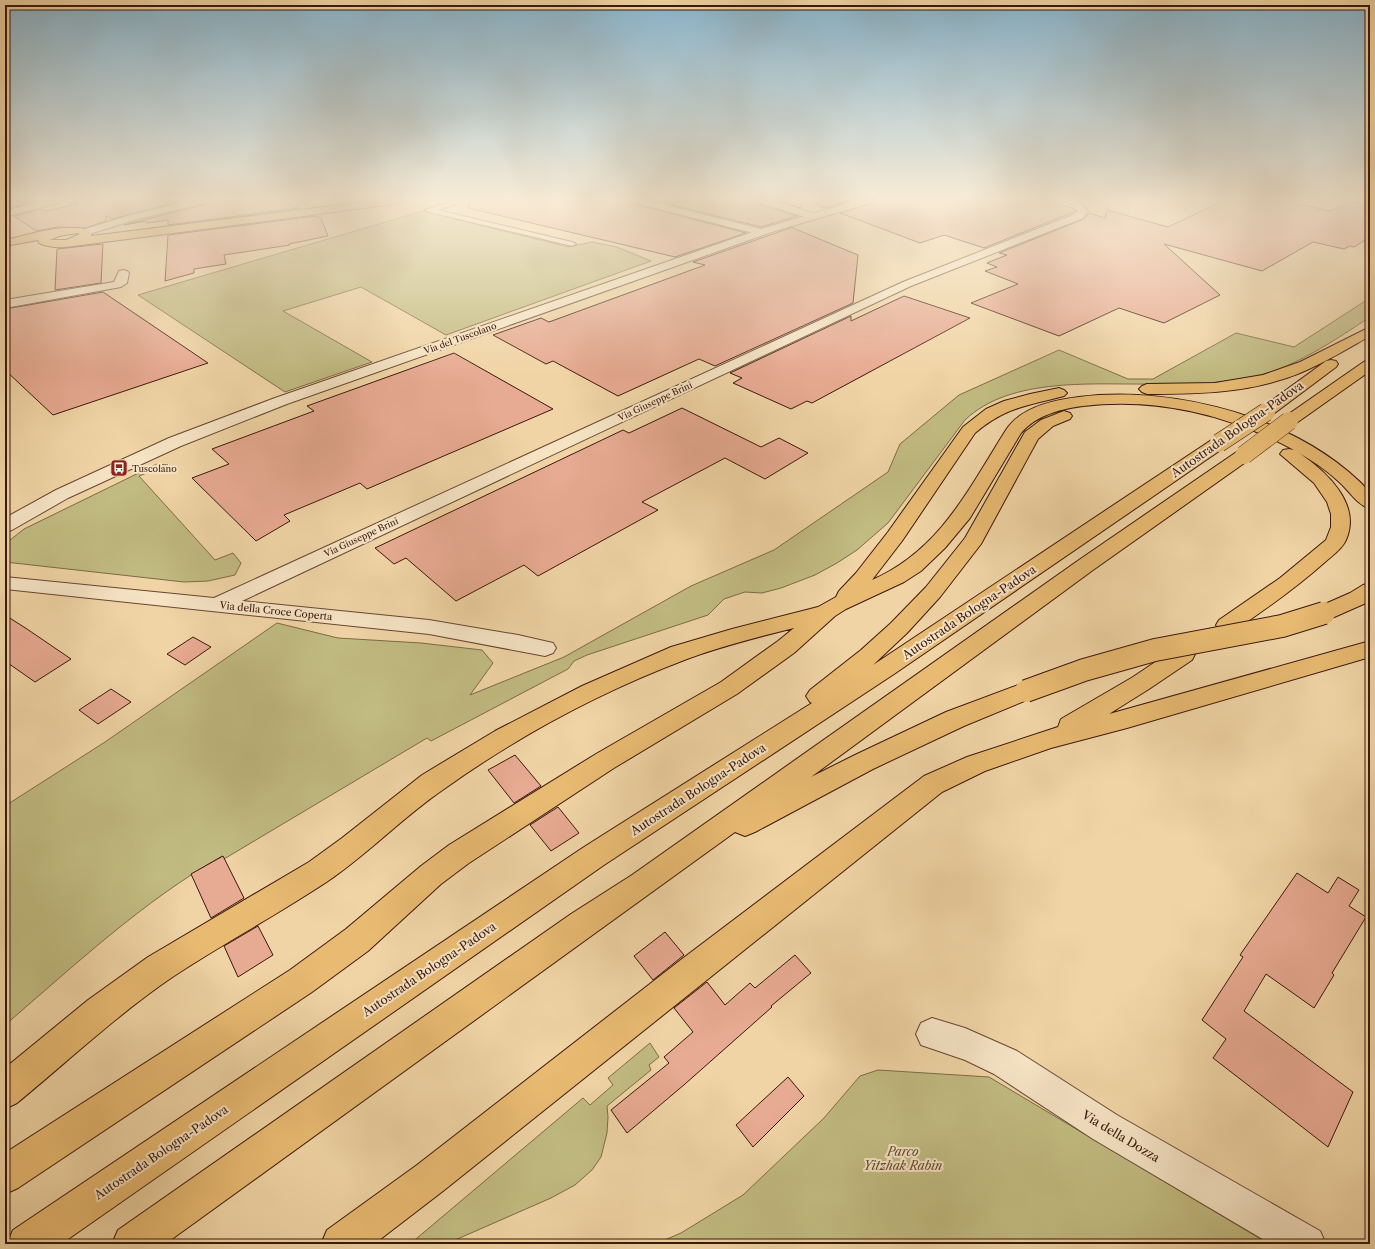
<svg xmlns="http://www.w3.org/2000/svg" width="1375" height="1249" font-family="'Libre Caslon Text',serif">
<style>
.green{fill:#c1bb81;stroke:#7e6a46}
.building{fill:#e7aa92;stroke:#3b180b}
.lines{fill:none;stroke-linecap:round;stroke-linejoin:round}
.pedestrian-casing{stroke:#684732;stroke-width:2}
.minor-casing{stroke:#684732;stroke-width:2}
.tertiary-casing{stroke:#684732;stroke-width:2}
.primary-casing{stroke:#3b180b;stroke-width:2}
.motorway-casing{stroke:#3b180b;stroke-width:2}
.pedestrian{fill:#f5e3c4;fill-rule:evenodd}
.minor{fill:#f5e3c4;fill-rule:evenodd}
.tertiary{fill:#f5e3c4;fill-rule:evenodd}
.primary{fill:#e8ba72;fill-rule:evenodd}
.motorway{fill:#e8ba72;fill-rule:evenodd}
.motorway-bridge-far1-casing{stroke:#3b180b;stroke-width:19;stroke-linecap:butt}
.motorway-bridge-casing{stroke:#3b180b;stroke-width:24;stroke-linecap:butt}
.motorway-bridge-far1{stroke:#e8ba72;stroke-width:18}
.motorway-bridge{stroke:#e8ba72;stroke-width:22}
.labels{text-anchor:middle;dominant-baseline:central;stroke-width:4;stroke-linejoin:round;paint-order:stroke}
.far-street-label{font-size:9px;fill:#3b180b;stroke:#f5e3c4}
.far-poi-label{font-size:9px;fill:#3b180b;stroke:#f5e3c4;text-anchor:start}
.street-label{font-size:10px;fill:#3b180b;stroke:#f5e3c4}
.near-street-label{font-size:12px;fill:#3b180b;stroke:#f5e3c4}
.near-park-label{font-size:12px;font-style:italic;fill:#63492e;stroke:#f5e3c4}
</style>
<rect width="100%" height="100%" fill="#f0d4a5"/>
<filter id="stains"><feTurbulence type="fractalNoise" baseFrequency=".005" numOctaves="4"/><feColorMatrix values="0 0 0 0 .2 0 0 0 0 .09 0 0 0 0 .02 0 0 0 .5 -.17"/></filter>
<radialGradient id="worn" r=".72"><stop offset=".6" stop-color="#630" stop-opacity="0"/><stop offset="1" stop-color="#630" stop-opacity=".3"/></radialGradient>
<path class="green" d="M 423,211 L 568,247 L 592,242 L 617,247 L 651,261 L 446,335 L 361,287 L 283,311 L 372,362 L 285,392 L 138,295 Z
M 1370,298 L 1370,317 C 1335,340 1293,369 1252,377 C 1220,384 1187,384 1155,384 C 1096,385 1011,376 965,420 L 888,523 L 857,550 L 837,563 L 815,575 L 781,588 L 762,593 L 745,592 L 724,599 L 708,615 L 587,655 L 574,661 L 568,669 L 431,741 L 427,738 L 224,859 L 222,856 C 142,902 75,965 5,1025 L 5,806 L 105,742 L 277,623 L 338,638 L 421,643 L 482,650 L 493,663 L 470,695 L 564,657 L 691,586 L 774,550 L 888,472 L 900,444 L 959,395 L 1059,350 L 1128,379 L 1153,379 L 1236,333 L 1294,347 Z
M 157,464 L 168,465 L 139,476 L 215,560 L 233,553 L 241,563 L 235,575 L 208,581 L 184,582 L 5,562 L 5,544 L 24,529 Z
M 650,1043 L 659,1057 L 649,1065 L 651,1070 L 607,1106 L 608,1117 L 607,1133 L 601,1157 L 592,1170 L 575,1185 L 551,1198 L 446,1244 L 410,1244 L 583,1098 L 590,1105 L 613,1085 L 608,1078 Z
M 878,1070 L 989,1077 L 1269,1244 L 655,1244 L 681,1233 L 743,1195 L 824,1118 L 860,1076 Z"/>
<path class="building" d="M 5,201 L 27,201 L 30,203 L 5,209 Z
M 72,201 L 182,201 L 112,219 L 106,216 L 106,221 L 85,228 L 58,227 L 36,231 L 14,216 L 41,209 L 45,211 L 79,204 Z
M 208,201 L 283,201 L 299,208 L 168,225 L 168,220 L 147,223 L 146,221 L 124,225 L 206,204 Z
M 469,201 L 632,201 L 635,204 L 746,233 L 675,257 L 468,208 Z
M 656,201 L 757,201 L 760,204 L 797,216 L 761,227 Z
M 778,201 L 803,201 L 801,208 Z
M 813,201 L 849,201 L 826,208 L 812,203 Z
M 872,201 L 1057,201 L 1057,203 L 1072,208 L 1076,211 L 984,248 L 944,235 L 920,243 L 840,213 L 870,204 Z
M 1223,201 L 1284,201 L 1331,211 L 1351,202 L 1370,206 L 1370,237 L 1354,247 L 1350,246 L 1344,249 L 1313,242 L 1262,271 L 1164,244 L 1220,295 L 1164,323 L 1119,308 L 1059,336 L 971,303 L 1018,284 L 985,271 L 997,267 L 987,263 L 1007,255 L 999,253 L 1084,219 L 1089,213 L 1105,218 L 1107,210 L 1168,227 Z
M 316,216 L 321,218 L 328,236 L 289,244 L 290,245 L 224,255 L 226,264 L 194,269 L 194,273 L 165,281 L 168,235 Z
M 793,227 L 793,228 L 858,255 L 853,303 L 715,366 L 699,359 L 618,396 L 553,361 L 546,364 L 493,335 L 541,318 L 549,322 L 705,265 L 693,262 Z
M 103,244 L 101,283 L 55,290 L 57,249 Z
M 103,292 L 208,363 L 53,415 L 5,370 L 5,309 Z
M 904,296 L 970,318 L 812,403 L 807,401 L 791,409 L 733,383 L 742,378 L 730,373 L 851,316 L 851,321 Z
M 454,353 L 553,409 L 367,489 L 360,483 L 284,515 L 290,521 L 256,541 L 192,478 L 229,464 L 212,449 L 314,411 L 307,406 Z
M 682,408 L 761,447 L 779,438 L 808,453 L 765,479 L 725,458 L 642,502 L 658,510 L 538,576 L 524,565 L 456,601 L 406,558 L 394,564 L 375,548 L 623,430 L 629,433 Z
M 5,615 L 27,629 L 71,659 L 35,682 L 5,661 Z
M 193,637 L 211,647 L 185,665 L 167,654 Z
M 111,689 L 131,702 L 98,724 L 79,710 Z
M 515,755 L 541,786 L 514,803 L 488,770 Z
M 558,807 L 579,833 L 551,851 L 530,825 Z
M 223,856 L 244,898 L 211,918 L 191,874 Z
M 1297,873 L 1328,893 L 1338,877 L 1359,890 L 1349,906 L 1366,917 L 1332,973 L 1334,975 L 1314,1008 L 1266,974 L 1244,1011 L 1353,1092 L 1328,1147 L 1213,1058 L 1226,1039 L 1202,1020 L 1243,957 L 1240,955 Z
M 258,926 L 273,955 L 238,977 L 224,946 Z
M 665,932 L 684,955 L 653,980 L 634,956 Z
M 795,955 L 811,973 L 771,1006 L 772,1007 L 685,1084 L 627,1133 L 611,1110 L 669,1063 L 664,1057 L 693,1032 L 674,1008 L 707,982 L 725,1005 L 750,983 L 755,988 Z
M 788,1077 L 804,1096 L 753,1147 L 736,1125 Z"/>
<g class="lines">
<defs>
<path id="pedestrian" d="M 453,201 L 465,201 L 438,210 L 572,242 L 576,244 L 572,246 L 429,212 L 425,210 Z"/>
<path id="minor" d="M 43,201 L 60,201 L 58,203 L 5,217 L 5,211 Z
M 633,201 L 650,201 L 765,230 L 766,232 L 761,235 L 635,203 Z
M 758,201 L 773,201 L 816,214 L 817,216 L 816,218 L 808,218 L 760,203 Z
M 1067,201 L 1078,201 L 1088,211 L 1083,218 L 911,286 L 242,601 L 429,620 L 518,635 L 553,643 L 556,648 L 553,653 L 545,656 L 429,634 L 5,589 L 5,577 L 214,598 L 903,282 L 1075,214 L 1078,211 Z
M 123,270 L 127,271 L 129,273 L 127,283 L 121,287 L 5,308 L 5,300 L 114,282 L 119,271 Z
M 932,1018 L 965,1028 L 1017,1051 L 1117,1115 L 1320,1231 L 1326,1244 L 1271,1244 L 1093,1139 L 994,1074 L 965,1060 L 921,1045 L 916,1034 L 921,1023 Z"/>
<path id="tertiary" d="M 189,201 L 207,201 L 206,203 L 138,219 L 86,235 L 81,232 L 82,230 L 131,215 Z
M 855,201 L 871,201 L 870,203 L 772,232 L 287,404 L 181,446 L 68,498 L 12,530 L 5,532 L 5,518 L 56,490 L 169,438 L 275,398 L 764,228 Z"/>
<path id="primary" d="M 371,201 L 400,201 L 395,204 L 66,247 C 56,248 48,247 39,243 L 38,240 L 5,246 L 5,240 C 32,234 63,223 90,230 L 92,234 L 91,236 ZM 77,233 L 80,234 L 66,240 L 50,240 L 59,236 Z"/>
<path id="motorway" d="M 1370,327 L 1370,336 C 1347,349 1324,363 1300,373 C 1251,393 1199,394 1147,394 L 1142,392 L 1139,389 L 1142,386 L 1147,384 L 1215,383 L 1263,375 L 1300,362 Z
M 1331,360 L 1336,361 L 1338,364 L 1336,367 L 1272,415 L 1266,417 L 1260,415 L 1258,412 L 1260,409 L 1326,361 Z
M 1370,360 L 1370,371 L 1295,424 L 1289,426 L 1283,424 L 1281,421 L 1283,418 L 1365,361 Z
M 1059,388 L 1064,390 L 1067,393 L 1064,396 C 1026,406 1006,407 975,433 L 902,541 L 872,580 C 940,550 968,490 1006,430 C 1021,407 1053,400 1079,397 C 1176,385 1301,418 1370,492 L 1370,509 C 1357,505 1348,489 1337,480 C 1326,470 1313,461 1299,453 C 1326,471 1362,504 1346,540 C 1342,549 1333,555 1325,562 C 1297,587 1266,609 1235,630 L 1227,633 L 1219,630 L 1216,625 L 1219,620 L 1280,578 L 1326,540 L 1331,527 L 1331,514 L 1327,502 L 1314,483 L 1280,454 L 1283,450 L 1289,449 L 1294,450 C 1230,415 1156,397 1083,406 C 1060,409 1037,415 1021,433 L 970,518 L 945,548 L 921,571 L 904,582 L 846,609 L 835,616 L 794,653 L 737,694 L 614,768 L 469,863 L 441,884 L 368,951 L 312,992 L 18,1188 L 5,1194 L 5,1153 L 290,970 L 346,929 L 421,866 L 449,845 L 596,754 L 721,682 L 778,641 L 794,628 C 758,637 722,646 687,659 C 602,691 518,736 444,789 C 403,817 369,853 328,881 C 277,915 222,944 171,978 C 117,1015 68,1061 17,1103 L 5,1109 L 5,1068 L 88,1000 L 148,957 L 309,862 L 342,838 L 422,775 L 495,731 L 582,686 L 671,647 L 732,629 L 818,607 L 836,597 L 839,591 L 856,573 L 888,532 L 963,427 L 986,409 L 1004,401 L 1030,394 Z
M 1064,411 L 1070,413 L 1072,416 L 1070,419 L 1053,426 L 1038,439 L 981,544 L 940,597 L 907,633 L 873,665 L 1213,439 L 1219,438 L 1225,439 L 1227,443 L 1225,447 L 894,674 L 604,865 L 61,1244 L 7,1244 L 13,1230 L 584,847 L 812,703 L 810,702 L 806,696 L 810,690 L 861,650 L 891,623 L 926,587 L 965,538 L 1025,432 L 1041,420 Z
M 1244,450 L 1250,451 L 1253,455 L 1250,459 L 1093,570 L 811,777 L 855,755 L 946,712 L 1026,682 L 1034,685 L 1038,691 L 1034,697 L 964,726 L 873,769 L 755,832 L 745,836 L 735,832 L 165,1244 L 112,1244 L 118,1230 L 571,914 L 632,875 L 1079,560 L 1238,451 Z
M 1370,583 L 1370,600 L 1366,603 L 1332,618 L 1324,620 L 1316,618 L 1313,613 L 1316,608 L 1350,593 L 1363,585 Z
M 1370,641 L 1370,657 L 1127,728 L 1051,748 L 985,771 L 942,792 L 443,1191 L 374,1244 L 321,1244 L 327,1230 L 417,1165 L 682,959 L 924,776 L 967,757 L 1058,727 L 1061,719 L 1133,677 L 1176,648 L 1184,646 L 1192,648 L 1195,654 L 1192,660 L 1149,689 L 1109,714 Z"/>
</defs>
<use href="#pedestrian" class="pedestrian-casing"/>
<use href="#minor" class="minor-casing"/>
<use href="#tertiary" class="tertiary-casing"/>
<use href="#primary" class="primary-casing"/>
<use href="#motorway" class="motorway-casing"/>
<use href="#pedestrian" class="pedestrian"/>
<use href="#minor" class="minor"/>
<use href="#tertiary" class="tertiary"/>
<use href="#primary" class="primary"/>
<use href="#motorway" class="motorway"/>
<defs>
<path id="motorway-bridge-far1" d="M 1219,443 L 1266,412
M 1244,455 L 1289,421"/>
<path id="motorway-bridge" d="M 1026,691 L 1084,670 L 1155,650 L 1282,626 L 1324,613"/>
</defs>
<use href="#motorway-bridge-far1" class="motorway-bridge-far1-casing"/>
<use href="#motorway-bridge" class="motorway-bridge-casing"/>
<use href="#motorway-bridge-far1" class="motorway-bridge-far1"/>
<use href="#motorway-bridge" class="motorway-bridge"/>
</g>
<linearGradient id="sky" x2="0" y2="1"><stop stop-color="#89b6cf"/><stop offset="0.53" stop-color="#f8ecd6"/><stop offset="1" stop-color="#f8ecd6" stop-opacity="0"/></linearGradient>
<rect width="1375" height="376" fill="url(#sky)"/>
<defs>
<symbol id="bus-square" viewBox="-11 -11 22 22"><rect x="-9" y="-9" width="18" height="18" rx="4" fill="#8f2418" stroke="#f5e3c4"/><path d="M-5-6H5V4H4V6H2V4H-2V6H-4V4H-5ZM-3.5-4V0h7V-4ZM-3.5 1.2v1.5H-2V1.2ZM2 1.2v1.5H3.5V1.2Z" fill="#fff"/></symbol>
</defs>
<g fill-rule="evenodd">
<use href="#bus-square" x="109" y="458" width="20" height="20"/>
</g>
<g class="labels">
<g class="far-street-label">
<text transform="translate(460 338) rotate(-20)">Via del Tuscolano</text>
<text transform="translate(655 401) rotate(-25)">Via Giuseppe Brini</text>
<text transform="translate(361 537) rotate(-25)">Via Giuseppe Brini</text>
</g>
<g class="far-poi-label">
<text x="132" y="468">Tuscolano</text>
</g>
<g class="street-label">
<text transform="translate(276 611) rotate(6)">Via della Croce Coperta</text>
</g>
<g class="near-street-label">
<text transform="translate(1237 429) rotate(-35)">Autostrada Bologna-Padova</text>
<text transform="translate(969 612) rotate(-34)">Autostrada Bologna-Padova</text>
<text transform="translate(698 789) rotate(-33)">Autostrada Bologna-Padova</text>
<text transform="translate(429 969) rotate(-34)">Autostrada Bologna-Padova</text>
<text transform="translate(1121 1136) rotate(31)">Via della Dozza</text>
<text transform="translate(161 1152) rotate(-34)">Autostrada Bologna-Padova</text>
</g>
<g class="near-park-label">
<text x="903" y="1151">Parco<tspan x="903" dy="14">Yitzhak Rabin</tspan></text>
</g>
</g>
<rect width="1375" height="1249" fill="none" stroke="#f0d4a5" stroke-width="20"/>
<rect x="6" y="6" width="1363" height="1237" fill="none" stroke="#3b180b" stroke-width="2"/>
<rect x="10" y="10" width="1355" height="1229" fill="none" stroke="#3b180b"/>
<rect width="100%" height="100%" filter="url(#stains)"/>
<rect width="100%" height="100%" fill="url(#worn)"/>
</svg>
